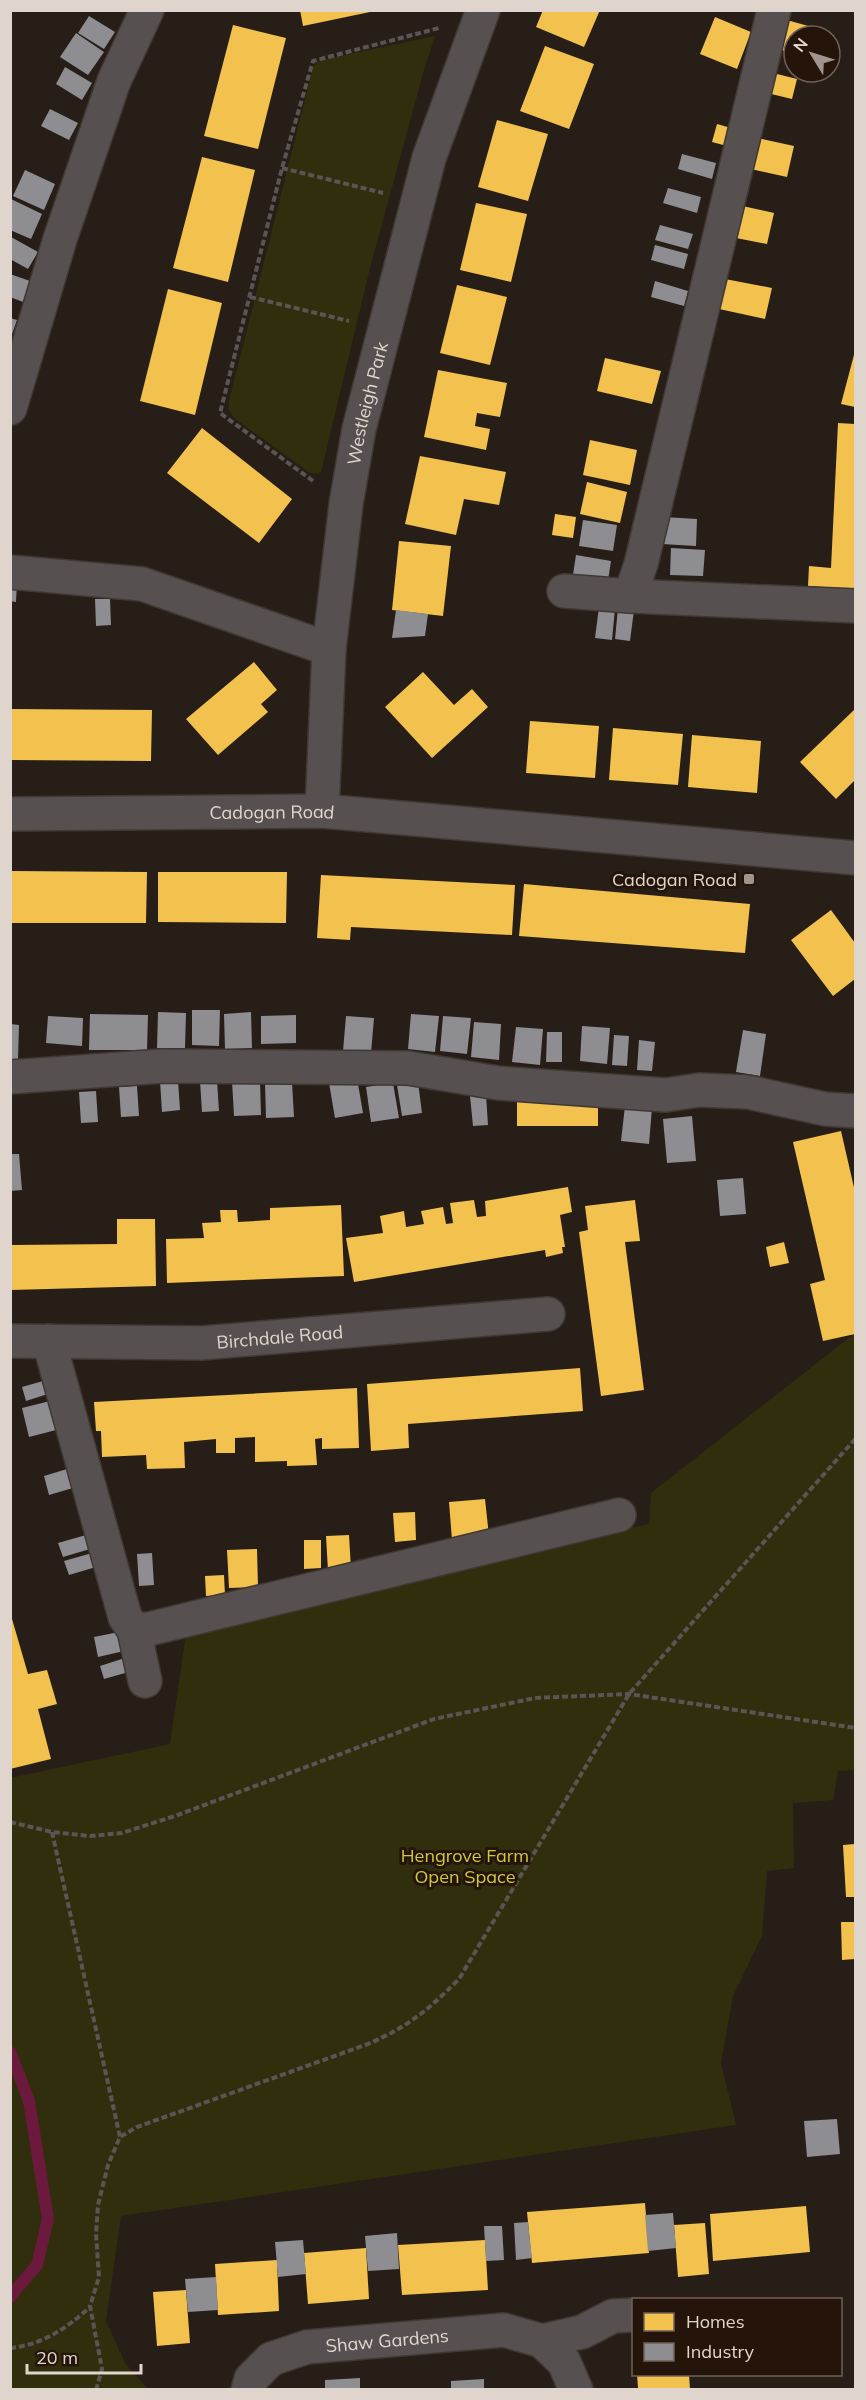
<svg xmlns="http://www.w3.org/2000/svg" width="866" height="2400" font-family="Mulish,sans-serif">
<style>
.green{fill:#302e0d}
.homes{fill:#f2c14e}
.industry{fill:#8d8d92}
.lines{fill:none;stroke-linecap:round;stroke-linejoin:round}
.stream{stroke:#6b1a3d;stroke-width:12}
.minor-casing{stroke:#403833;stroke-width:36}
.path{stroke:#5a5554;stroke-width:4;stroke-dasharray:6 3;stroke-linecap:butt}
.minor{stroke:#565150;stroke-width:33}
.poi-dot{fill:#a0958e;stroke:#241409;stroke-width:2}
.labels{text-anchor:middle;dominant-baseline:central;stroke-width:6;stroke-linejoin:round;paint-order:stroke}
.street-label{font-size:18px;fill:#e0d5cd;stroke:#241409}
.poi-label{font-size:18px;fill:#e0d5cd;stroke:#241409;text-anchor:end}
.park-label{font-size:18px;fill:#cdca3d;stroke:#241409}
</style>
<rect width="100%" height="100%" fill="#281e18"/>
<path class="green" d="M 435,36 L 424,70 L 370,268 L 321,472 L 317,474 L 310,473 L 234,418 L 229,410 L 229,401 L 313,68 L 316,63 L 322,60 Z
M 855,1333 L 855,1770 L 838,1771 L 833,1800 L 793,1803 L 794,1868 L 767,1871 L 762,1936 L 733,1996 L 721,2063 L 736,2125 L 121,2216 L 106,2321 L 125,2363 L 148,2389 L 11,2389 L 10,1778 L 170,1744 L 188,1620 L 649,1524 L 651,1493 Z"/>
<path class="homes" d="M 300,10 L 370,10 L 370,12 L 303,26 Z
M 543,10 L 600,10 L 584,47 L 536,27 Z
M 715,17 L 751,32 L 737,69 L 700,54 Z
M 783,19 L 830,32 L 829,36 L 794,36 L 794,54 L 775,48 Z
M 233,25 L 286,38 L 258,149 L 204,136 Z
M 545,46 L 594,64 L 569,129 L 520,111 Z
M 769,72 L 797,79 L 792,99 L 763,92 Z
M 497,120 L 548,134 L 528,201 L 478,187 Z
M 717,124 L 731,128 L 727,146 L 712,142 Z
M 758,138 L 794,146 L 787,177 L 751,169 Z
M 202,157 L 255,170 L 228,282 L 173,268 Z
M 476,203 L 527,214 L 511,282 L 460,270 Z
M 738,205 L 774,213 L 767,244 L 731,237 Z
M 725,279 L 772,288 L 765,319 L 719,309 Z
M 457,285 L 507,297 L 490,365 L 440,353 Z
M 168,289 L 222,303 L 195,415 L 140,401 Z
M 855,351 L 855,407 L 841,404 Z
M 605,358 L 661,371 L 652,404 L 597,391 Z
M 438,370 L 507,383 L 500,417 L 477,413 L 475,426 L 490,429 L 486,450 L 424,437 Z
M 838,423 L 855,424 L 855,589 L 808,586 L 809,566 L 831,568 Z
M 202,428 L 292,499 L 259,543 L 167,473 Z
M 590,440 L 637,450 L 630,485 L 583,475 Z
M 420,456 L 506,472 L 499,505 L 464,499 L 456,535 L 405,524 Z
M 587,482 L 627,492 L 620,523 L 580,514 Z
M 555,514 L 576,517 L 573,538 L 552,535 Z
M 399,541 L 451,546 L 443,616 L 392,610 Z
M 254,662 L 277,690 L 261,704 L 268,712 L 218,755 L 186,719 Z
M 423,672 L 454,705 L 472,689 L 488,707 L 432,758 L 385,707 Z
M 10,709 L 152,710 L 151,761 L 10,760 Z
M 855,709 L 855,780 L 836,799 L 800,762 Z
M 530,721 L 599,726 L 595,778 L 526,773 Z
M 613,728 L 683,734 L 678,785 L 609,780 Z
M 692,735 L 761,741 L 757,793 L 688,787 Z
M 10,871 L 147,872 L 146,923 L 10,923 Z
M 158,872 L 287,872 L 286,923 L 158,922 Z
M 321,875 L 515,885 L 512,935 L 351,927 L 350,940 L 317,938 Z
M 524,884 L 750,904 L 745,953 L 519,936 Z
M 831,910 L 855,943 L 855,979 L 833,996 L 791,940 Z
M 517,1093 L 598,1093 L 598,1126 L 517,1126 Z
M 841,1131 L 855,1192 L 855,1334 L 823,1341 L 810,1284 L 825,1280 L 793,1142 Z
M 568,1187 L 572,1212 L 560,1215 L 565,1247 L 562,1247 L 563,1253 L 546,1257 L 545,1250 L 354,1282 L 346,1238 L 383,1233 L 380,1216 L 404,1211 L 406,1227 L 424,1224 L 421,1211 L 443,1207 L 446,1224 L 453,1223 L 450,1203 L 474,1200 L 477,1217 L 486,1216 L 485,1201 Z
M 635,1200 L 640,1241 L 625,1242 L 644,1390 L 601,1396 L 579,1232 L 588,1230 L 585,1206 Z
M 341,1205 L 344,1276 L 167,1283 L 166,1239 L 204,1238 L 202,1223 L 221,1222 L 220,1210 L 237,1210 L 238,1222 L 270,1220 L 270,1208 Z
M 117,1219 L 155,1219 L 156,1286 L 11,1290 L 11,1245 L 117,1244 Z
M 784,1242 L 789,1263 L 770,1267 L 766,1247 Z
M 580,1368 L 583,1411 L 408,1424 L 409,1448 L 371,1451 L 367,1384 Z
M 357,1388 L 359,1448 L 322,1449 L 322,1438 L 315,1439 L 317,1465 L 287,1466 L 287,1461 L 255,1462 L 255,1437 L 235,1438 L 235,1453 L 216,1453 L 216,1439 L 184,1442 L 185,1468 L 147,1469 L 146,1455 L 102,1457 L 101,1431 L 96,1431 L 94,1402 Z
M 485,1499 L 489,1536 L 452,1540 L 449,1502 Z
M 415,1512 L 416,1540 L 395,1542 L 393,1513 Z
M 349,1535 L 351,1569 L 328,1571 L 326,1536 Z
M 304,1540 L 321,1540 L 321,1568 L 304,1569 Z
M 257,1549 L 258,1587 L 229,1588 L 227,1550 Z
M 224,1575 L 225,1595 L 206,1596 L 205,1576 Z
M 10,1612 L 28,1674 L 47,1670 L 57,1704 L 38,1709 L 51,1759 L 10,1769 Z
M 855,1844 L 855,1897 L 846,1897 L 843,1845 Z
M 841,1922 L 855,1922 L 855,1959 L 842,1960 Z
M 645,2203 L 649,2253 L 532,2263 L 527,2212 Z
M 806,2206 L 810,2252 L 713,2261 L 710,2214 Z
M 705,2223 L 709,2274 L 678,2277 L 674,2225 Z
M 485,2240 L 488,2290 L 402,2295 L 398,2245 Z
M 366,2248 L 369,2299 L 308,2304 L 304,2253 Z
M 277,2260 L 279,2311 L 218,2315 L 215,2264 Z
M 186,2290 L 190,2343 L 157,2346 L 153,2292 Z
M 637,2374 L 689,2374 L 690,2390 L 638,2388 Z"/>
<path class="industry" d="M 89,16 L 115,32 L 104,49 L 78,33 Z
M 76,33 L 104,52 L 88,75 L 60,57 Z
M 65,67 L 92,83 L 82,100 L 56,84 Z
M 50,109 L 78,123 L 69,140 L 41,126 Z
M 682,154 L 716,163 L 712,179 L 678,169 Z
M 25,170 L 55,184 L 44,210 L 13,196 Z
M 668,188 L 701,197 L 697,213 L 663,203 Z
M 11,199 L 42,214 L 31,239 L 10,230 Z
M 660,225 L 693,234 L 688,249 L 655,240 Z
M 11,237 L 38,252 L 28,269 L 10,259 Z
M 655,245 L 688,254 L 684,269 L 651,260 Z
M 10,274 L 30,281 L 23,302 L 10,297 Z
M 655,281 L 688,291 L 684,306 L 651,297 Z
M 10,318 L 17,320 L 11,337 L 10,337 Z
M 664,517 L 697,519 L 696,546 L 662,544 Z
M 583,520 L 617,525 L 613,551 L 579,546 Z
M 671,548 L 705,550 L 703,576 L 670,575 Z
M 576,555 L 611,561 L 607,587 L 572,581 Z
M 10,583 L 17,583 L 16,602 L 10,601 Z
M 95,599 L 110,599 L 111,625 L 96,626 Z
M 599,607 L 615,609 L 612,640 L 595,638 Z
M 618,608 L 634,610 L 630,641 L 615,639 Z
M 396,610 L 428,614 L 425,636 L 392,638 Z
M 192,1010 L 220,1010 L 219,1046 L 192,1045 Z
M 158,1012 L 186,1013 L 185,1048 L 157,1048 Z
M 251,1012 L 252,1048 L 225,1049 L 224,1014 Z
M 90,1014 L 148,1015 L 147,1050 L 89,1050 Z
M 411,1014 L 439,1016 L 435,1052 L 408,1049 Z
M 296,1015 L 296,1043 L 261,1044 L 261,1016 Z
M 48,1016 L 83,1018 L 82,1046 L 46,1043 Z
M 346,1016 L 374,1018 L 371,1053 L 343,1051 Z
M 443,1016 L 471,1018 L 467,1054 L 440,1051 Z
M 474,1022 L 501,1024 L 499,1060 L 471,1057 Z
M 10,1024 L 19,1025 L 18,1060 L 10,1060 Z
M 582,1026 L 610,1028 L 607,1064 L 580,1061 Z
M 516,1027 L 543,1029 L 540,1065 L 512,1062 Z
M 743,1030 L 766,1034 L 760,1076 L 736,1072 Z
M 547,1032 L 562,1032 L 562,1062 L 546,1062 Z
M 614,1035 L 629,1036 L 627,1066 L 612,1065 Z
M 639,1040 L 655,1042 L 652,1071 L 637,1070 Z
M 357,1078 L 363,1113 L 335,1118 L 329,1083 Z
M 178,1080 L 180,1110 L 162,1112 L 160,1081 Z
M 217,1080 L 219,1111 L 202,1112 L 200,1081 Z
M 260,1080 L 261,1115 L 234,1116 L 232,1081 Z
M 292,1082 L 294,1117 L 266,1118 L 265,1083 Z
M 418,1082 L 422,1113 L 402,1116 L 397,1085 Z
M 393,1083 L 399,1118 L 371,1122 L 366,1087 Z
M 137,1086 L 139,1116 L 121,1117 L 119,1087 Z
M 96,1091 L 98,1122 L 81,1123 L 79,1092 Z
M 486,1095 L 488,1125 L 473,1126 L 470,1096 Z
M 625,1106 L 652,1108 L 649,1144 L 621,1141 Z
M 692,1116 L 696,1161 L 667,1163 L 663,1119 Z
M 10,1154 L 19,1154 L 22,1190 L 10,1191 Z
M 743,1178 L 746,1214 L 720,1216 L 717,1180 Z
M 50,1379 L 54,1392 L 26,1401 L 22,1387 Z
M 54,1400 L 60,1429 L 29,1437 L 22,1408 Z
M 77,1466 L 83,1485 L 49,1495 L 44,1476 Z
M 86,1535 L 90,1549 L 63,1557 L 58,1543 Z
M 92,1553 L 96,1567 L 69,1575 L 64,1561 Z
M 152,1553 L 154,1585 L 139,1586 L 137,1554 Z
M 129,1630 L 133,1649 L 98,1657 L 94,1637 Z
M 128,1657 L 132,1671 L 104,1679 L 100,1666 Z
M 837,2119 L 840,2154 L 807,2157 L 804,2121 Z
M 673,2213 L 676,2248 L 648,2251 L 645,2215 Z
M 528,2222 L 532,2258 L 516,2260 L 514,2223 Z
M 484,2226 L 502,2226 L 504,2260 L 486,2261 Z
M 397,2233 L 399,2269 L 368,2271 L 365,2236 Z
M 303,2240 L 306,2274 L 278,2277 L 275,2242 Z
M 216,2277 L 218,2310 L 188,2312 L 185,2279 Z
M 360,2378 L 360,2390 L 325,2390 L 325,2380 Z
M 484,2379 L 484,2390 L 451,2390 L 451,2381 Z"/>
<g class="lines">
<path class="stream" d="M 10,2052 L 29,2101 L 48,2219 L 37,2265 L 10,2297"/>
<defs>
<g id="minor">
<path d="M 10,408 L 60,239 L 114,81 L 147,10"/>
<path d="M 10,572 L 142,584 L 329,649"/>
<path d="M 564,591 L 630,596 L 856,606"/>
<path d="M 630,596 L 641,564 L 774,10"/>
<path id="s1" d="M 322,811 L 329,649 L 346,504 L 359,429 L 429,158 L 483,10"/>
<path id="s2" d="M 10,814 L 322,811 L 856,858"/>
<path d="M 10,1077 L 163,1066 L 408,1068 L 498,1083 L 666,1095 L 699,1090 L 748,1092 L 825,1109 L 856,1111"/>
<path id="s3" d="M 10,1341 L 202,1343 L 548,1314"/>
<path d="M 49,1341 L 125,1617 L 134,1630 L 145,1681"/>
<path d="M 134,1630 L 149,1629 L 619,1515"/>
<path d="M 542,2341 L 564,2362 L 576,2390"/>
<path id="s4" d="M 248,2390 L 251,2379 L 271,2359 L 307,2347 L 504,2330 L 542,2341 L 582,2332 L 613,2316 L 634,2315"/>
</g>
</defs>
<use href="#minor" class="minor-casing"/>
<path class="path" d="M 282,168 L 383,193
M 250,297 L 349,321
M 313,481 L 220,413 L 282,168 L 313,61 L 439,28
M 10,1822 L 52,1832 L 90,1836 L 122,1833 L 175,1816 L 434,1719 L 535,1698 L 629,1694 L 856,1728
M 52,1832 L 120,2137
M 10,2348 C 42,2345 67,2328 90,2307
M 96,2390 L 102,2369 L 90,2306 L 99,2277 L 96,2234 L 98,2205 L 108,2165 L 120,2137 L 137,2127 L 368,2044 C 409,2026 427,2011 459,1979 L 629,1694 L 856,1438"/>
<use href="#minor" class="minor"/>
</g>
<rect class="poi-dot" x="743" y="873" width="12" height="12" rx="3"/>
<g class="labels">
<g class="street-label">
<text stroke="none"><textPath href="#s1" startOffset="411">Westleigh Park</textPath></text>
<text stroke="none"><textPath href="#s2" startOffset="262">Cadogan Road</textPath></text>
<text stroke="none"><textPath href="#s3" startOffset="270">Birchdale Road</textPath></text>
<text stroke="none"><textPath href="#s4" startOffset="158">Shaw Gardens</textPath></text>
</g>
<g class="poi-label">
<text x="737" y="879">Cadogan Road</text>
</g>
<g class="park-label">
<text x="465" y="1855">Hengrove Farm<tspan x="465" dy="21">Open Space</tspan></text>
</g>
</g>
<rect width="866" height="2400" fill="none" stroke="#e0d5cd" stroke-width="24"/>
<rect x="632" y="2298" width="210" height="78" fill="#241409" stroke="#6f6157" stroke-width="1.5"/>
<rect x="644" y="2313" width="30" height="18" fill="#f2c14e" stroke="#6f6157" stroke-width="1.5"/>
<text x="686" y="2328" font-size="18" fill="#e0d5cd">Homes</text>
<rect x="644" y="2343" width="30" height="18" fill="#8d8d92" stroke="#6f6157" stroke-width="1.5"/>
<text x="686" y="2358" font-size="18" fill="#e0d5cd">Industry</text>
<g transform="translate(812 54) rotate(308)"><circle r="28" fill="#241409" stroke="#6f6157" stroke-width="1.5"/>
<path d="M0-4.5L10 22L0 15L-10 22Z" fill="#a0958e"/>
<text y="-9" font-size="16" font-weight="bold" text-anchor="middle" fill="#e0d5cd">N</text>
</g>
<path d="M27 2364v9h114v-9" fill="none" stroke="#e0d5cd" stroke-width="3"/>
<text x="36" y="2364" font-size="18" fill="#e0d5cd" stroke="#241409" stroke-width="4.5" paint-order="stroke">20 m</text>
</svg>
